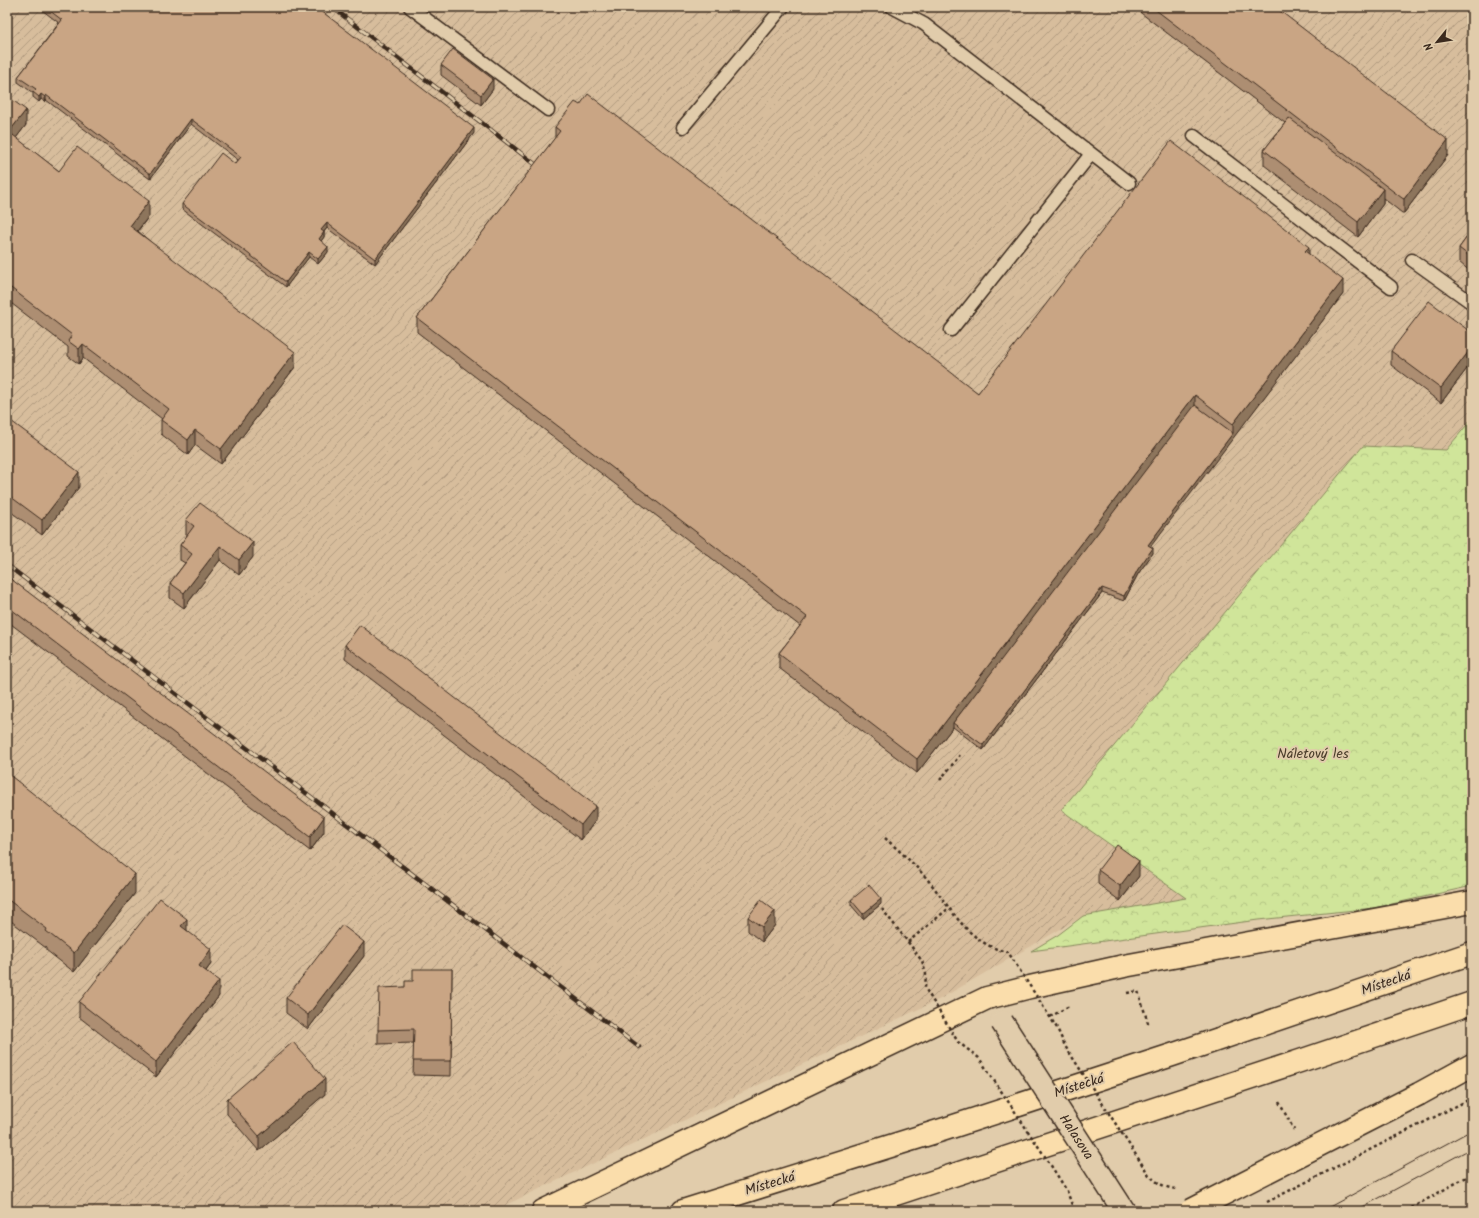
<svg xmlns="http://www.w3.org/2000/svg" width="1479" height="1218" font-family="Kalam,sans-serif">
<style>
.industrial{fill:url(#industrial-furrows)}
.forest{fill:url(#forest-crowns);stroke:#86885c}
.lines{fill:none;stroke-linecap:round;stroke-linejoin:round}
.lane-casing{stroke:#3b2a1e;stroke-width:15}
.highway-casing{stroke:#3b2a1e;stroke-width:25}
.path{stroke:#3b2a1e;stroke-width:2.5;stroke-dasharray:3 3;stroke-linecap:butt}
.lane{stroke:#e1ccab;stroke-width:12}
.highway{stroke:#faddab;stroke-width:22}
.tram{stroke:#3b2a1e;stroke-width:1}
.rail-casing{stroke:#3b2a1e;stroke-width:4.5}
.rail{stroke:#e1ccab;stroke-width:3;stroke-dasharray:9;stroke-linecap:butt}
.street-bridge-casing{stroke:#3b2a1e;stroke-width:25;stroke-linecap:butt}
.highway-bridge-casing{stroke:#3b2a1e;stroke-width:25;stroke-linecap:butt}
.path-bridge{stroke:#3b2a1e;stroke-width:2.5;stroke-dasharray:3 3;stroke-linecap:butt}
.street-bridge{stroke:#e1ccab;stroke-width:22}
.highway-bridge{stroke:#faddab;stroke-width:22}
.wall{fill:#ad8e72;stroke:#3b2a1e}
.shaded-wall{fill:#8d745c;stroke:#3b2a1e}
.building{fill:#c9a584;stroke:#3b2a1e}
.labels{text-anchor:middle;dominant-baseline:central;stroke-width:4;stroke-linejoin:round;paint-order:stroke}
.park-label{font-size:14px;fill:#4a3d2a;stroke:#e1ccab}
.street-label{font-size:14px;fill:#3b2a1e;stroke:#e1ccab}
</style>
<defs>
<pattern id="industrial-furrows" width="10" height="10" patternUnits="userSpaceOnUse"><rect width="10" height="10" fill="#d7bd9c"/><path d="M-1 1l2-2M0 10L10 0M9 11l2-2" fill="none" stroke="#b09a7f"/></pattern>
<pattern id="forest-crowns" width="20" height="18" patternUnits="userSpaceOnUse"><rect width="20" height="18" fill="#d0e59a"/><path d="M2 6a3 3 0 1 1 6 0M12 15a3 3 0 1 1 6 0" fill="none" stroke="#b4c584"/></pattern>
</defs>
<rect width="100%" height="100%" fill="#e1ccab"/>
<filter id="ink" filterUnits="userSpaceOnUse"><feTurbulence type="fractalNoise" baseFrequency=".025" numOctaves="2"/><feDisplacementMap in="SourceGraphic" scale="8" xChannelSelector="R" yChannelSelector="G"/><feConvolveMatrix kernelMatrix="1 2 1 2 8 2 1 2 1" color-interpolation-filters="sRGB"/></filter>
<g filter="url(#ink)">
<path class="industrial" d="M 7,7 L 1472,7 L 1472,419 L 1446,450 L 1363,446 L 1061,810 L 1187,898 L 1083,916 L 940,999 L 493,1211 L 7,1211 Z"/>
<path class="forest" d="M 1472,419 L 1472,886 L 1374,908 L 1258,920 L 1031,951 L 1058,935 L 1083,916 L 1186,898 L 1061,810 L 1363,446 L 1446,450 Z"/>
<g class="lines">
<defs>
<path id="lane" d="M 410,7 L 548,110
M 892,7 L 924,24 L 1129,183
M 683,127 L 783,7
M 1194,136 L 1391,287
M 1412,260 L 1472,303
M 951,330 L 1091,154"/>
<path id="highway" d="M 1419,1094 L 1472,1065
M 543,1211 L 987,998 L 1030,987 L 1124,966 L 1472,902
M 683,1211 L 945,1129 L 1172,1055 L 1472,953
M 844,1211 L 1300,1061 L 1472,1003"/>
</defs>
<use href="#lane" class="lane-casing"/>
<use href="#highway" class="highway-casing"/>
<path class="path" d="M 940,780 L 960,755
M 882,909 L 908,942 L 949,908
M 1127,993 L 1138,991 L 1149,1026
M 1050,1017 L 1069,1006
M 1279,1102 L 1294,1130
M 1267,1202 L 1472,1098
M 1406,1211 L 1472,1174"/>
<use href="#lane" class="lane"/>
<use href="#highway" class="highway"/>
<path class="tram" d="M 1322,1211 L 1472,1130
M 1355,1211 L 1472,1148"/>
<defs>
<path id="rail" d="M 332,7 L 544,171
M 7,565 L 639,1047"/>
</defs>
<use href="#rail" class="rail-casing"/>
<use href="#rail" class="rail"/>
<defs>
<path id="street-bridge" d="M 1002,1022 L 1124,1211"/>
<path id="highway-bridge" d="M 1190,1211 L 1419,1094"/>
</defs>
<use href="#street-bridge" class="street-bridge-casing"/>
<use href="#highway-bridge" class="highway-bridge-casing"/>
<path class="path-bridge" d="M 885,838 C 897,849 910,860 921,872 C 948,901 965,944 1008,952 L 1057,1028 L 1065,1046 L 1149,1175 C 1157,1183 1165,1188 1177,1189
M 908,942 L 922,961 L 926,974 L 925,988 L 958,1042 L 979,1058 L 1050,1164 L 1067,1191 L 1072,1205 L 1070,1211"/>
<use href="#street-bridge" class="street-bridge"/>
<use href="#highway-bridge" class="highway-bridge"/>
</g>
<path class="wall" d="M 38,7 L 316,7 L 474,133 L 375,264 L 327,228 L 324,232 L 324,237 L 321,241 L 328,252 L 318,264 L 309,257 L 286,287 L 182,209 L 182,204 L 235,164 L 238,160 L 191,124 L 150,179 L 46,100 L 45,102 L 41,99 L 39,102 L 33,97 L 33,93 L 18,82 L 18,77 L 59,23 Z
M 1133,7 L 1275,7 L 1448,155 L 1404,213 L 1402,213 L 1383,198 L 1383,204 L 1358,237 L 1264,165 L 1264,150 L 1285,123 Z
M 441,65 L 493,89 L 481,105 L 441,75 Z
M 7,96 L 26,125 L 16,138 L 59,171 L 149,216 L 138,231 L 295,367 L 221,464 L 195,445 L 188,455 L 161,434 L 161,420 L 162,419 L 83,358 L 79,364 L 68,356 L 68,347 L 7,300 Z
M 555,127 L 978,393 L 1309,254 L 1343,294 L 1150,546 L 1153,553 L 1138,574 L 1124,601 L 1102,593 L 983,750 L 953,727 L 917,773 L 779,668 L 779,653 L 800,626 L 417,332 L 417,318 L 555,138 Z
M 1472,230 L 1472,273 L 1459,262 L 1459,248 Z
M 1472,333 L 1472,362 L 1441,403 L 1391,365 L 1391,351 Z
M 7,418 L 79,487 L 42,535 L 7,509 Z
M 186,520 L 253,557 L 239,575 L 220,560 L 184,608 L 170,598 L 170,583 L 185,563 L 180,560 L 180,545 L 187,536 L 186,535 Z
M 7,576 L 324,832 L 310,851 L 7,621 Z
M 345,645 L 596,820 L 581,840 L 345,659 Z
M 7,773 L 135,893 L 74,972 L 46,950 L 46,948 L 7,918 Z
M 1098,870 L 1139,876 L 1120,901 L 1098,884 Z
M 851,900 L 881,904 L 863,919 L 851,905 Z
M 748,917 L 775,925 L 762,942 L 748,931 Z
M 187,930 L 211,964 L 206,971 L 219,996 L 156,1077 L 79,1017 L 79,1002 Z
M 364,956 L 308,1029 L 286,1013 L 286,998 Z
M 452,969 L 451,1076 L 413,1075 L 414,1043 L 378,1044 L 378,1030 L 405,987 L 413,981 Z
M 325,1094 L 259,1151 L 227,1114 L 227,1099 Z"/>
<path class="shaded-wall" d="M 493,79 L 493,89 L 481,105 L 481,95 Z
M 41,94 L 41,99 L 39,102 L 39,97 Z
M 46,95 L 46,100 L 45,102 L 45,97 Z
M 26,110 L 26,125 L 9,147 L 9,132 Z
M 191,119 L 191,124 L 150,179 L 150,174 Z
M 474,128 L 474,133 L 375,264 L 375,259 Z
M 1448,140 L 1448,155 L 1404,213 L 1404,199 Z
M 1383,189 L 1383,204 L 1358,237 L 1358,222 Z
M 149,201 L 149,216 L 130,240 L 130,226 Z
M 327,223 L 327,228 L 321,235 L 321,230 Z
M 324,232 L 324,237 L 319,244 L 319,239 Z
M 328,247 L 328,252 L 318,264 L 318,259 Z
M 1309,247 L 1309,261 L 1305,251 Z
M 309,252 L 309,257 L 286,287 L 286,282 Z
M 1343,280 L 1343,294 L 1148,550 L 1148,545 L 1233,433 L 1233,424 Z
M 83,344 L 83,358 L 79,364 L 79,349 Z
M 1472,347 L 1472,362 L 1441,403 L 1441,388 Z
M 295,352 L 295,367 L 221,464 L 221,449 Z
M 1195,395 L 1195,410 L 953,723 L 953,727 L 917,773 L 917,759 Z
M 195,430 L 195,445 L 188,455 L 188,440 Z
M 79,472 L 79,487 L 42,535 L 42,520 Z
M 253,542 L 253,557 L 239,575 L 239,560 Z
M 220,546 L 220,560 L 184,608 L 184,593 Z
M 1153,548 L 1153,553 L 1138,574 L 1124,601 L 1124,596 L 1138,569 Z
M 1102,588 L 1102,593 L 983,750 L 983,745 Z
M 596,806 L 596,820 L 581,840 L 581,825 Z
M 324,817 L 324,832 L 310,851 L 310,837 Z
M 1139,861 L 1139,876 L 1120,901 L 1120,886 Z
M 135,874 L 135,893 L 74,972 L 74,953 Z
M 881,899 L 881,904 L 863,919 L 863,914 Z
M 775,911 L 775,925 L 762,942 L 762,927 Z
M 187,919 L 187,933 L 181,926 Z
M 364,942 L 364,956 L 308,1029 L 308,1015 Z
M 211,949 L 211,964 L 199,980 L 199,966 Z
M 219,981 L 219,996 L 156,1077 L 156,1062 Z
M 325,1079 L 325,1094 L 259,1151 L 259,1136 Z"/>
<path class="building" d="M 45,7 L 316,7 L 474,128 L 375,259 L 327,223 L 321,230 L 324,232 L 319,239 L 328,247 L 318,259 L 309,252 L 286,282 L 182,204 L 221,153 L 235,164 L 241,157 L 191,119 L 150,174 L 46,95 L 45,97 L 41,94 L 39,97 L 33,92 L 36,89 L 18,77 L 62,20 Z
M 1152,7 L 1275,7 L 1448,140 L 1404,199 L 1402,198 Z
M 453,49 L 493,79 L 481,95 L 441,65 Z
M 588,94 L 978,393 L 1171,141 L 1309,247 L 1305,251 L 1343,280 L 1233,424 L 1195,395 L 917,759 L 779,653 L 807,617 L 417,318 L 560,131 L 555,127 L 575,102 L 580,105 Z
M 7,96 L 26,110 L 9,132 L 59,171 L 77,147 L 149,201 L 130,226 L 295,352 L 221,449 L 195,430 L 188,440 L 161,420 L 169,409 L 83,344 L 79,349 L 68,341 L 72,335 L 7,285 Z
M 1289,118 L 1383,189 L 1358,222 L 1264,150 Z
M 1472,230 L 1472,258 L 1459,248 Z
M 1429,301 L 1472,333 L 1472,347 L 1441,388 L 1391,351 Z
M 1195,405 L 1233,433 L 1148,545 L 1153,548 L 1138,569 L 1124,596 L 1102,588 L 983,745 L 953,723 Z
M 7,418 L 79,472 L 42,520 L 7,494 Z
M 200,503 L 253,542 L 239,560 L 220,546 L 184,593 L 170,583 L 192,554 L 180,545 L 194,526 L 186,520 Z
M 7,576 L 324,817 L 310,837 L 7,606 Z
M 360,625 L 596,806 L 581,825 L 345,645 Z
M 7,773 L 135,874 L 74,953 L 46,931 L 47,929 L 7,899 Z
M 1117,845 L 1139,861 L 1120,886 L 1098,870 Z
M 869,885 L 881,899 L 863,914 L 851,900 Z
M 160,898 L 187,919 L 181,926 L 211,949 L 199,966 L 219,981 L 156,1062 L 79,1002 Z
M 761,900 L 775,911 L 762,927 L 748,917 Z
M 342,925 L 364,942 L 308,1015 L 286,998 Z
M 413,969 L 452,969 L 451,1061 L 413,1061 L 414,1029 L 378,1030 L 379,988 L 405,987 L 405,981 L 413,981 Z
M 293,1042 L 325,1079 L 259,1136 L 227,1099 Z"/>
</g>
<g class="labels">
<g class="park-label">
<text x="1313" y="754">Náletový les</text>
</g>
<g class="street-label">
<text transform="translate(1386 983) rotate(-19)">Místecká</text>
<text transform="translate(1079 1086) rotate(-18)">Místecká</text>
<text transform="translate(1076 1137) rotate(57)">Halasova</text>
<text transform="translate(770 1184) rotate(-17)">Místecká</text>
</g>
</g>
<rect width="1479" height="1218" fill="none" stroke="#e1ccab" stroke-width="24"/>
<rect x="12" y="12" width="1455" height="1194" fill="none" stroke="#3b2a1e" stroke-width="1.5" filter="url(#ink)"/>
<g transform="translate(1437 42) rotate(240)" stroke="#e1ccab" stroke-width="3" paint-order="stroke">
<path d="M0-3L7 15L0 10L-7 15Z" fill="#3b2a1e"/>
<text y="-6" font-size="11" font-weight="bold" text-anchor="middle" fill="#3b2a1e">N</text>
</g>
</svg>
